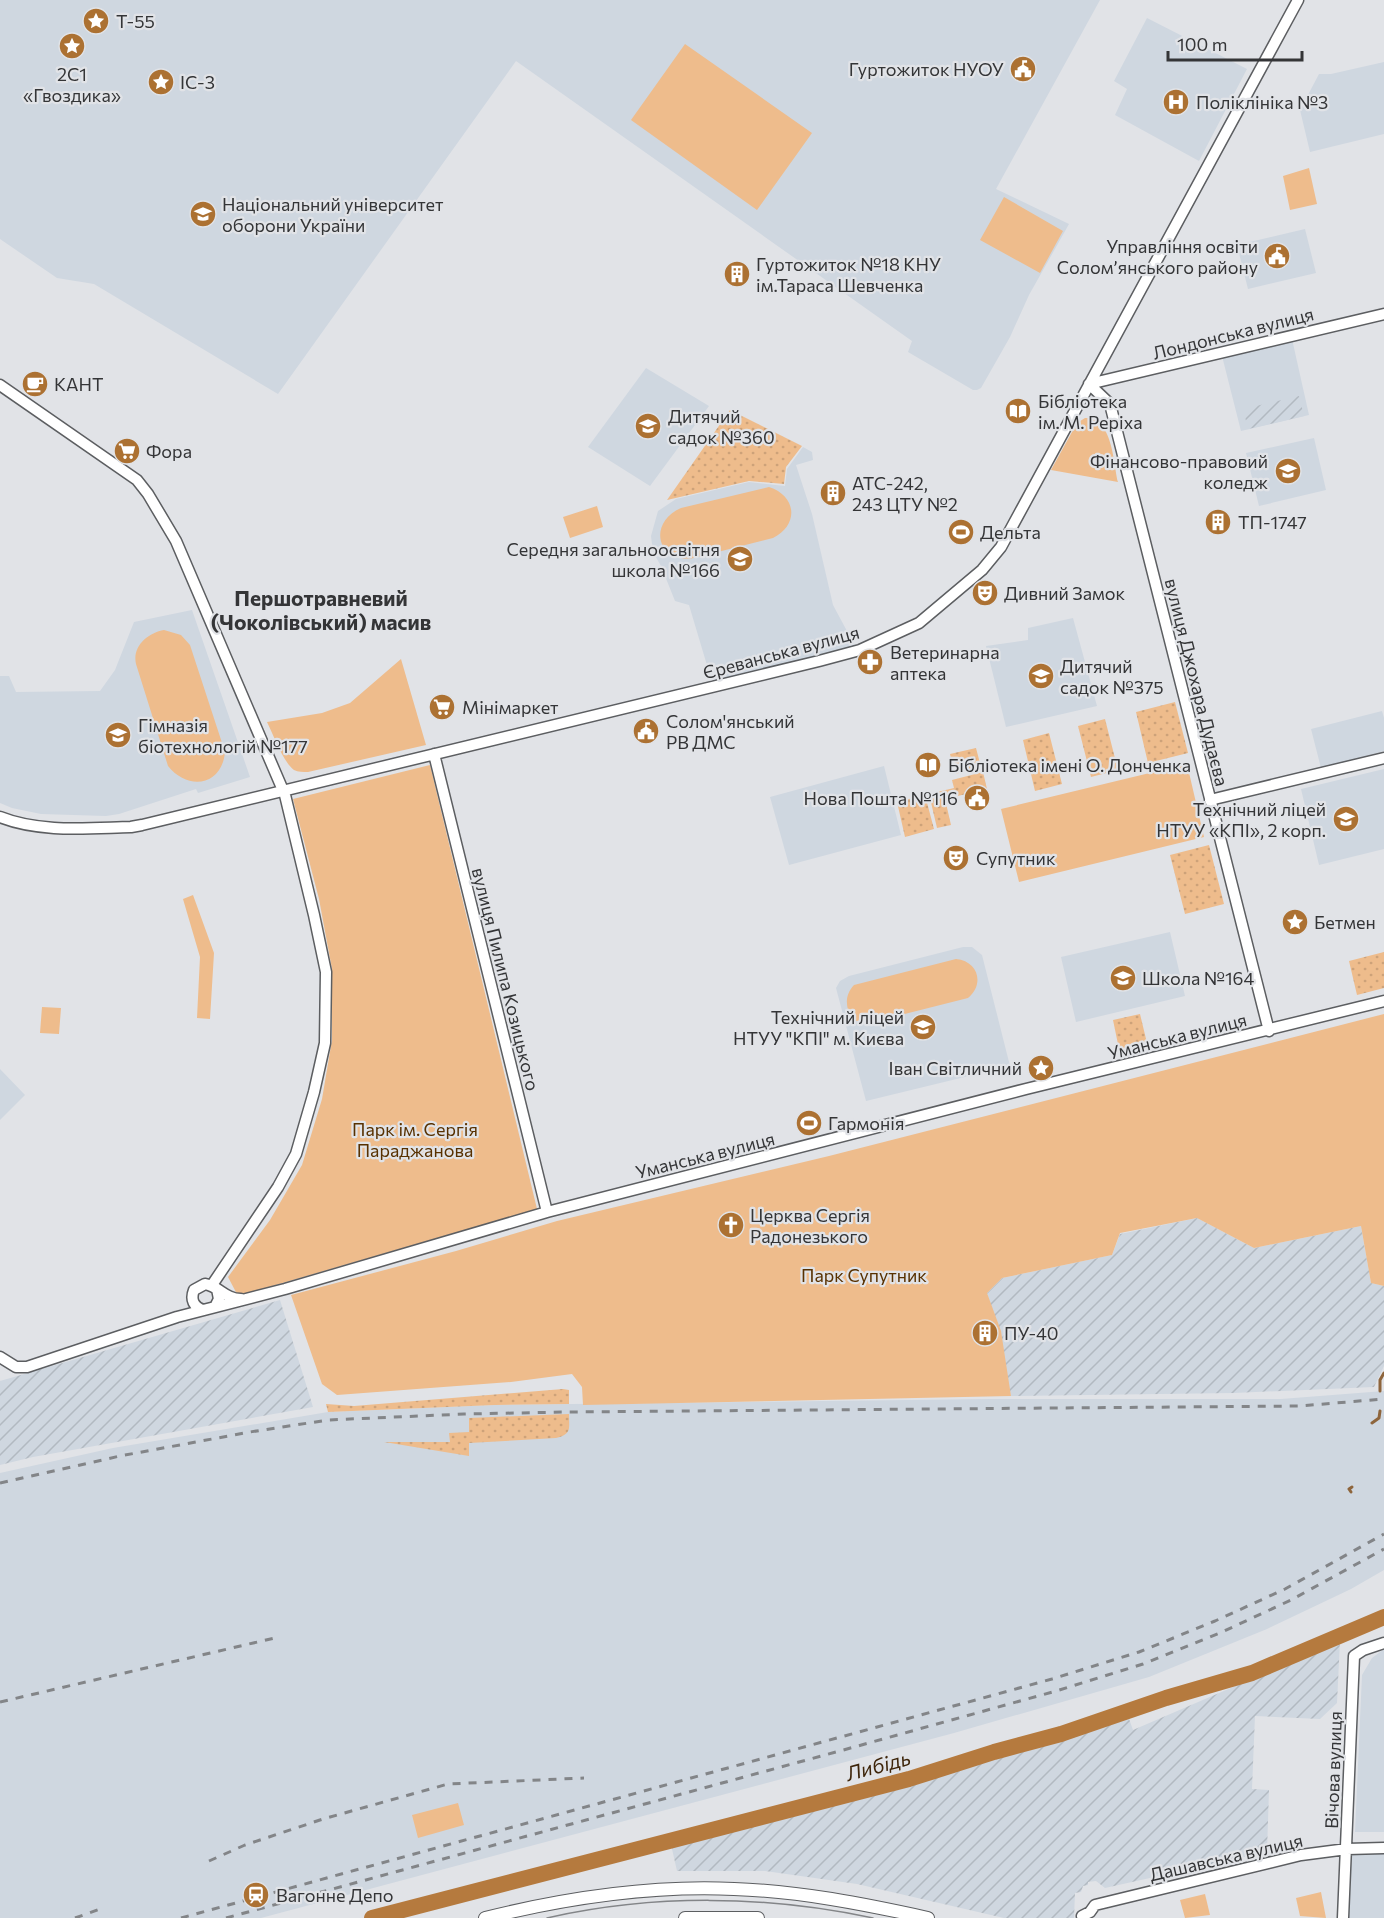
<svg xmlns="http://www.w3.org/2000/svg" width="1384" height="1918" font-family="Commissioner,sans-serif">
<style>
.built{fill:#cfd7e0}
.industrial{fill:url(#industrial-furrows)}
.grass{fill:url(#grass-dots)}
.green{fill:#eebc8c}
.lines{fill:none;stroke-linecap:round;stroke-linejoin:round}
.stream{stroke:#8e653c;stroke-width:3}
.river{stroke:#b57a3e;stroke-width:16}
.minor-casing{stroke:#5c5e61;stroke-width:13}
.major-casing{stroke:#5c5e61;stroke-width:14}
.minor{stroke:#fff;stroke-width:10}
.major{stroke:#fff;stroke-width:12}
.tram{stroke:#838588;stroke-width:1.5}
.rail{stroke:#838588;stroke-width:3;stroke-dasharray:8 8;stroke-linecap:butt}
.labels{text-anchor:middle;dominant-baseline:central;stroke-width:4.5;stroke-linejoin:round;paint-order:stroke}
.poi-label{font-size:18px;fill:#343537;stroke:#e1e3e7;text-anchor:start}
.street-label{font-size:18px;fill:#343537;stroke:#e1e3e7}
.park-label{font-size:18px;fill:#583100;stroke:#e1e3e7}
.water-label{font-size:20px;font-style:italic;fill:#3e250a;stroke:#e1e3e7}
.quarter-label{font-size:21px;font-weight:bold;fill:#343537;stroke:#e1e3e7}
</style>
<defs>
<pattern id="industrial-furrows" width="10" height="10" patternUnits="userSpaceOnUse" patternTransform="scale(1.5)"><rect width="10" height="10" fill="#cfd7e0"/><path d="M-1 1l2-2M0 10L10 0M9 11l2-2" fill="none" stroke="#b2b9c1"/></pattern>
<pattern id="grass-dots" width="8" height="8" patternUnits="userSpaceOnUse" patternTransform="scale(1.5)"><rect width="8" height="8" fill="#eebc8c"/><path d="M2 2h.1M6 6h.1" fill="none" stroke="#cda279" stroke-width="1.8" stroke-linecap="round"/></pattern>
</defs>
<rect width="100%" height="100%" fill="#e1e3e7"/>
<path class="built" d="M 0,0 L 1100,0 L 996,189 L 1069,224 L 1029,295 L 1010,337 L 981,388 L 977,390 L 973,390 L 908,352 L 912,341 L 516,61 L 278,394 L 94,284 L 57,278 L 0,239 Z
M 1147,18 L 1247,69 L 1199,161 L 1115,115 L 1127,89 L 1114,81 Z
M 1384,62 L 1384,134 L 1310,152 L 1300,110 L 1319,74 L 1331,74 Z
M 1305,229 L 1316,273 L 1248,289 L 1237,245 Z
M 1292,339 L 1309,415 L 1241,431 L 1222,356 Z
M 646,368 L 709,406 L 650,486 L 588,447 Z
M 1314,438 L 1326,490 L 1259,506 L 1246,453 Z
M 803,447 L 812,452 L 813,460 L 796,465 L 812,514 L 833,605 L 855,646 L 712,682 L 689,605 L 675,601 L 661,566 L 653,552 L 651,536 L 658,511 L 676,499 L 749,482 L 785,486 L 787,469 Z
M 192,610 L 250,777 L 198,793 L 196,789 L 119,814 L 106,816 L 41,814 L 12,808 L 0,803 L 0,676 L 9,676 L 16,692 L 100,691 L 115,670 L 134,622 Z
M 1073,618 L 1097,706 L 1006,727 L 986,646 L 1028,640 L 1028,628 Z
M 1382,711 L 1384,718 L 1384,751 L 1321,768 L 1311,729 Z
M 884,766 L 901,835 L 789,865 L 770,797 Z
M 1384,769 L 1384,849 L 1319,865 L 1301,789 Z
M 1170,932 L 1185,996 L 1076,1022 L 1061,957 Z
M 963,947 L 972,947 L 982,955 L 1010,1066 L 866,1101 L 836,988 L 840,981 L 849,976 Z
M 0,1069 L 25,1095 L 0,1120 Z
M 1384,1391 L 1384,1570 L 1351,1589 L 1267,1629 L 1149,1677 L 954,1733 L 261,1918 L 0,1918 L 0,1473 L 113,1448 L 328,1412 L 495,1405 L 992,1399 L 1281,1399 Z
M 1384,1649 L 1384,1832 L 1355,1832 L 1362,1675 L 1372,1658 Z
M 1384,1850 L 1384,1918 L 1349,1918 L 1350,1851 Z"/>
<path class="industrial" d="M 1299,396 L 1304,416 L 1248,429 L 1243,409 Z
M 1197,1218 L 1254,1248 L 1361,1226 L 1371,1283 L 1384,1286 L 1384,1366 L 1374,1387 L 1234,1393 L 1011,1396 L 987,1293 L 1002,1278 L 1112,1255 L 1120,1234 Z
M 280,1300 L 313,1407 L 33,1457 L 0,1465 L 0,1381 Z
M 1340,1641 L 1337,1703 L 1320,1719 L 1255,1716 L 1252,1789 L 1269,1790 L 1267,1852 L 1105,1888 L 1096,1881 L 1088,1882 L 1088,1885 L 1083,1886 L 1081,1892 L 1075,1893 L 1074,1918 L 1004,1918 L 857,1884 L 765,1871 L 677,1871 L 672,1849 L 674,1843 L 974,1762 L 1127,1713 L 1133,1730 Z"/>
<path class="grass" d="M 730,410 L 802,446 L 786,467 L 784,484 L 749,481 L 667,500 Z
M 1175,702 L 1188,753 L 1148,763 L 1136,712 Z
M 1105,719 L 1118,770 L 1091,777 L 1078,726 Z
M 1049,733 L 1062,784 L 1035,791 L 1023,740 Z
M 976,748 L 981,767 L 955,774 L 950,754 Z
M 983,772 L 987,789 L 945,799 L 951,825 L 937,828 L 929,794 L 954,788 L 952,780 Z
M 925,795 L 934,829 L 905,837 L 897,802 Z
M 1209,845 L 1224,904 L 1185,914 L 1170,855 Z
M 1384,952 L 1384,988 L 1357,995 L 1349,961 Z
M 1140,1014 L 1147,1043 L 1119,1049 L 1113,1020 Z
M 563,1389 L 569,1390 L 569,1404 L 495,1405 L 328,1412 L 326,1404 L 354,1406 Z
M 569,1414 C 569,1429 572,1434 556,1438 L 469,1443 L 469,1456 L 384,1442 L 450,1442 L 449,1433 L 469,1432 L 469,1418 Z"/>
<path class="green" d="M 685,44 L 812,133 L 757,210 L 631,120 Z
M 1309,168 L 1317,204 L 1290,210 L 1283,176 Z
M 1004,197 L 1063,231 L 1040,273 L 980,240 Z
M 1085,418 C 1113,418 1113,461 1118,482 L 1051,470 L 1077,423 Z
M 769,487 C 797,496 799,525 773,538 L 694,558 C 657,564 647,523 681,508 Z
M 597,506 L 603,527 L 570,538 L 563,517 Z
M 164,630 L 181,635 L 190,645 L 225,752 C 222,786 188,791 168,766 L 136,664 C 132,646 148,633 164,630 Z
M 401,659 L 426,745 L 308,772 C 303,772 298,772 294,770 C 283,762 273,734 267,722 L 322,713 L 350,703 Z
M 1187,764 L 1204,837 L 1019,882 L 1001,809 Z
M 430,765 L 537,1209 L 238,1296 L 228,1277 L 270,1220 L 302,1165 L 322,1099 L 332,1040 L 332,969 L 319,899 L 293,799 Z
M 193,895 L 214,953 L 210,1019 L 197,1018 L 200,957 L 183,899 Z
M 956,959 C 978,961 985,984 968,998 L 865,1024 L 851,1019 C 846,1006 844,996 854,985 Z
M 42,1007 L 61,1008 L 59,1034 L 40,1033 Z
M 1384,1014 L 1384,1286 L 1371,1283 L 1361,1226 L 1254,1248 L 1197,1218 L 1120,1233 L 1112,1255 L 1002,1278 L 987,1293 L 1001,1331 L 1011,1396 L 583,1405 L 582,1387 L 572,1374 L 511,1382 L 337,1395 L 322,1384 L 291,1295 L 456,1251 L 557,1221 L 829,1156 Z
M 458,1803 L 464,1825 L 418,1838 L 412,1815 Z
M 1321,1892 L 1326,1918 L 1300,1916 L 1296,1898 Z
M 1205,1894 L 1210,1915 L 1185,1918 L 1180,1900 Z"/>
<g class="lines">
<path class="stream" d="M 1380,1391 L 1380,1380 L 1384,1373
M 1372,1423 L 1379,1418 L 1380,1411
M 1351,1492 L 1349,1489 L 1352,1487"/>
<path class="river" d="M 372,1918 L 909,1779 L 994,1752 L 1061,1734 L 1166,1698 L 1252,1673 L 1384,1617"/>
<defs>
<path id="minor" d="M 1089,384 L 1110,404 L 1269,1031
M 1089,384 L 1384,314
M 0,385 L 137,480 L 148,494 L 176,541 L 285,795 L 314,915 L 326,972 L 325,1043 L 314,1092 L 296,1154 L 278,1187 L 212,1285
M 434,754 L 547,1212
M 1210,800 L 1384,758
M 0,817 C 40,833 88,828 131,827 L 142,825 L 819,661 L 860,650 L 919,623 L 982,570 L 1001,547 L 1298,0
M 217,1289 L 219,1299 L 215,1307 L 203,1310 C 194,1307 190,1300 194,1290 L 205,1284 C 219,1286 225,1299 241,1299
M 0,1357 L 16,1367 L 27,1367 L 177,1317 L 285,1289 L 547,1212 L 1026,1089 L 1384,1001
M 1082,1916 L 1090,1912 L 1095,1905 L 1301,1855 L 1347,1849 L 1384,1848
M 1343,1918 L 1354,1656 L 1363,1650 L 1384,1643"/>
<path id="major" d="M 485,1918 C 566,1898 650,1885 734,1889 C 799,1891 864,1904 928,1918
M 685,1918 L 758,1918"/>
</defs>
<use href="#minor" class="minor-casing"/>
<use href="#major" class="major-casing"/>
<use href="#minor" class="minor"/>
<use href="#major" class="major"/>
<path class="tram" d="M 547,1918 C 653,1894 766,1895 873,1918"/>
<path class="rail" d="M 0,1483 L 120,1456 L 250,1432 L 328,1420 L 464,1414 L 567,1412 L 1299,1406 L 1384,1399
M 0,1702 L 279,1637
M 209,1861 L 245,1845 L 323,1819 L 448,1784 L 584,1778
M 75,1918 L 100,1909
M 181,1918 L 1052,1679 L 1139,1652 L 1215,1621 L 1285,1589 L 1384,1534
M 226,1918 L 847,1749 L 1056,1691 L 1143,1664 L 1220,1633 L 1291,1600 L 1384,1549"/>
</g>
<defs>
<symbol id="sight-disc" viewBox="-11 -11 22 22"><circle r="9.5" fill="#ac7132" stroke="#e1e3e7"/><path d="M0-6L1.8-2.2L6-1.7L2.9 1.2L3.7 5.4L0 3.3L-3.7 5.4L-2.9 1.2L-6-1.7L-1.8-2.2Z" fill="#fff"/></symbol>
<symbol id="civic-disc" viewBox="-11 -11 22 22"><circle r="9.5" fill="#ac7132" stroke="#e1e3e7"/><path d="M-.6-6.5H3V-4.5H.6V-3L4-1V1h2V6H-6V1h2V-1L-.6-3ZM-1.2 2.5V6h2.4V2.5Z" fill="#fff"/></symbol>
<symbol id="hospital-disc" viewBox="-11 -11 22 22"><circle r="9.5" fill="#ac7132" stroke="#e1e3e7"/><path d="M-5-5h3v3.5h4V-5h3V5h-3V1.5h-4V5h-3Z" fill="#fff"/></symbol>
<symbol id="university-disc" viewBox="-11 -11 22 22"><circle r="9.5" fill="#ac7132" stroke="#e1e3e7"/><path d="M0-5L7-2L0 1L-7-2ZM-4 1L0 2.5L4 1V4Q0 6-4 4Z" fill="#fff"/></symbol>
<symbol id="building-disc" viewBox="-11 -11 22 22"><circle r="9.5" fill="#ac7132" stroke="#e1e3e7"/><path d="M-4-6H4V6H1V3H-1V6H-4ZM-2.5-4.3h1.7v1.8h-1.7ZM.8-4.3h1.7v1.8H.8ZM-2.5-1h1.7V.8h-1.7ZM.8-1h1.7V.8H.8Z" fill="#fff"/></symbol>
<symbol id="cafe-disc" viewBox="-11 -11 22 22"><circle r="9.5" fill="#ac7132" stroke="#e1e3e7"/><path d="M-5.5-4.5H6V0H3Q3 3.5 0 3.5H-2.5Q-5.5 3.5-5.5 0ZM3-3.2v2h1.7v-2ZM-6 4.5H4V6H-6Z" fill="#fff"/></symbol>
<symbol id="library-disc" viewBox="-11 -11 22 22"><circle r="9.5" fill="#ac7132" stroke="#e1e3e7"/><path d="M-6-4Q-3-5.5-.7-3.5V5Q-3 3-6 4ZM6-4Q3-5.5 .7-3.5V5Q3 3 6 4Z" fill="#fff"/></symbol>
<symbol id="school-disc" viewBox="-11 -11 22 22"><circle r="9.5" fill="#ac7132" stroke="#e1e3e7"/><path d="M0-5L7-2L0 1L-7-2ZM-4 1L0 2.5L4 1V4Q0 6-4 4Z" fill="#fff"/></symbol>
<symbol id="supermarket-disc" viewBox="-11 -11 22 22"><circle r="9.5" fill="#ac7132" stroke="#e1e3e7"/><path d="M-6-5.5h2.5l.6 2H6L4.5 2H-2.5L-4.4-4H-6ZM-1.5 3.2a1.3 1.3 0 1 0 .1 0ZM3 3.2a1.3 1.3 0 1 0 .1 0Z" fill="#fff"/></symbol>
<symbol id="stadium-disc" viewBox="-11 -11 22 22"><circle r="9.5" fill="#ac7132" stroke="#e1e3e7"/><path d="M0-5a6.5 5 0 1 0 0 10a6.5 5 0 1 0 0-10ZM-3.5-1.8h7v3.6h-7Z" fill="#fff"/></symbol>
<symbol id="theatre-disc" viewBox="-11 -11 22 22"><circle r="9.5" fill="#ac7132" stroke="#e1e3e7"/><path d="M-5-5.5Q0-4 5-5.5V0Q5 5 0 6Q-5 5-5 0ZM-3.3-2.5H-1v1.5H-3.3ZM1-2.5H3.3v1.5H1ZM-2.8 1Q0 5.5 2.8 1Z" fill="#fff"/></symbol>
<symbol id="pharmacy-disc" viewBox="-11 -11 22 22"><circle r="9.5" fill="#ac7132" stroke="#e1e3e7"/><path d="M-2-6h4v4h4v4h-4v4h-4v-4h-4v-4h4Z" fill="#fff"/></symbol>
<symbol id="church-disc" viewBox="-11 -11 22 22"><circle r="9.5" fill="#ac7132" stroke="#e1e3e7"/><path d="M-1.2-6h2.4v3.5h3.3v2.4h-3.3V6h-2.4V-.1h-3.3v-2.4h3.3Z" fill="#fff"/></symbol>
<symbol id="station-disc" viewBox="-11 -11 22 22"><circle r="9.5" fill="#ac7132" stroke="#e1e3e7"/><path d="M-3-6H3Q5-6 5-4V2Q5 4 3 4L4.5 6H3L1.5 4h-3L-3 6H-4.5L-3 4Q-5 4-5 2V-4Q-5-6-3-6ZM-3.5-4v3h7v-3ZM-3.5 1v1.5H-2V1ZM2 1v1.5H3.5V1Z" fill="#fff"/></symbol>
</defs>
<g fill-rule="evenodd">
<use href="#sight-disc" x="81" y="6" width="30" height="30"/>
<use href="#sight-disc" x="57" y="31" width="30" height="30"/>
<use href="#civic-disc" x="1008" y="54" width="30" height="30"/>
<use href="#sight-disc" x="146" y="67" width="30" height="30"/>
<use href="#hospital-disc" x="1161" y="87" width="30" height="30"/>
<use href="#university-disc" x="188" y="199" width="30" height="30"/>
<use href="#civic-disc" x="1262" y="241" width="30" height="30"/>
<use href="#building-disc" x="722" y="259" width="30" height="30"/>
<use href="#cafe-disc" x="20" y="369" width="30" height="30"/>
<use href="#library-disc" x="1003" y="396" width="30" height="30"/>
<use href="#school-disc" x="633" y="411" width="30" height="30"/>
<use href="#supermarket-disc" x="112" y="436" width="30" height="30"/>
<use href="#university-disc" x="1273" y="456" width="30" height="30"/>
<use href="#building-disc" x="818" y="478" width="30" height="30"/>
<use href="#building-disc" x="1203" y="507" width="30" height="30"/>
<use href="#stadium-disc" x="946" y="517" width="30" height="30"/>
<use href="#school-disc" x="725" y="544" width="30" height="30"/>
<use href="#theatre-disc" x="970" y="578" width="30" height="30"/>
<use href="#pharmacy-disc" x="855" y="647" width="30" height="30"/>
<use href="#school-disc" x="1026" y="661" width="30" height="30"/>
<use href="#supermarket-disc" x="427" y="692" width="30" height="30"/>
<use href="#civic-disc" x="631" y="716" width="30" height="30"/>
<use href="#school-disc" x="103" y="720" width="30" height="30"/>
<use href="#library-disc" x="913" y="750" width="30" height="30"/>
<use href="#civic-disc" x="962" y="783" width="30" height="30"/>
<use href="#university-disc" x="1331" y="804" width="30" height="30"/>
<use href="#theatre-disc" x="941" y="843" width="30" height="30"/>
<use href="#sight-disc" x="1280" y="907" width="30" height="30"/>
<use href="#school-disc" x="1108" y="963" width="30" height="30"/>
<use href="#school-disc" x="908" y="1012" width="30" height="30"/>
<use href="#sight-disc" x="1026" y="1053" width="30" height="30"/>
<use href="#stadium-disc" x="794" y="1108" width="30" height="30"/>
<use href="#church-disc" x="716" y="1210" width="30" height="30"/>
<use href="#building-disc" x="970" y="1318" width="30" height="30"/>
<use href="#station-disc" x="241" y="1880" width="30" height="30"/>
</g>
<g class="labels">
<g class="poi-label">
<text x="116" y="21">Т-55</text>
<text x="1004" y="69" text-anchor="end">Гуртожиток НУОУ</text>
<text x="72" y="74" text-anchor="middle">2С1<tspan x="72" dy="21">«Гвоздика»</tspan></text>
<text x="180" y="82">ІС-3</text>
<text x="1196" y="102">Поліклініка №3</text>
<text x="222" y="204">Національний університет<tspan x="222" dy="21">оборони України</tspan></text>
<text x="1258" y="246" text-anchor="end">Управління освіти<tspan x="1258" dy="21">Солом’янського району</tspan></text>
<text x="756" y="264">Гуртожиток №18 КНУ<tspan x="756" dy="21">ім.Тараса Шевченка</tspan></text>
<text x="54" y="384">КАНТ</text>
<text x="1038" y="401">Бібліотека<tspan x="1038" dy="21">ім. М. Реріха</tspan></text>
<text x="668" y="416">Дитячий<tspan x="668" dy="21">садок №360</tspan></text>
<text x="146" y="451">Фора</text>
<text x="1268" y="461" text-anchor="end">Фінансово-правовий<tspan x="1268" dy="21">коледж</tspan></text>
<text x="852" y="483">АТС-242,<tspan x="852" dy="21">243 ЦТУ №2</tspan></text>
<text x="1238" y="522">ТП-1747</text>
<text x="980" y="532">Дельта</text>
<text x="720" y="549" text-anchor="end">Середня загальноосвітня<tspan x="720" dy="21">школа №166</tspan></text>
<text x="1004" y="593">Дивний Замок</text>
<text x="890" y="652">Ветеринарна<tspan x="890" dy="21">аптека</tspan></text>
<text x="1060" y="666">Дитячий<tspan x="1060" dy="21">садок №375</tspan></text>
<text x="462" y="707">Мінімаркет</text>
<text x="666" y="721">Солом'янський<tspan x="666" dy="21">РВ ДМС</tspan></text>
<text x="138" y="725">Гімназія<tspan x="138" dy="21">біотехнологій №177</tspan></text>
<text x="948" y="765">Бібліотека імені О. Донченка</text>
<text x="958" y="798" text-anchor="end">Нова Пошта №116</text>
<text x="1326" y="809" text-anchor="end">Технічний ліцей<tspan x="1326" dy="21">НТУУ «КПІ», 2 корп.</tspan></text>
<text x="976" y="858">Супутник</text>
<text x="1314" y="922">Бетмен</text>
<text x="1142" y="978">Школа №164</text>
<text x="904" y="1017" text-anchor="end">Технічний ліцей<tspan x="904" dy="21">НТУУ "КПІ" м. Києва</tspan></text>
<text x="1022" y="1068" text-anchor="end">Іван Світличний</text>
<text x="828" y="1123">Гармонія</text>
<text x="750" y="1215">Церква Сергія<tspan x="750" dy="21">Радонезького</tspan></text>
<text x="1004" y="1333">ПУ-40</text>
<text x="276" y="1895">Вагонне Депо</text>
</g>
<g class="street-label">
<text transform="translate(1233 333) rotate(-14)">Лондонська вулиця</text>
<text transform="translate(781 652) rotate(-15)">Єреванська вулиця</text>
<text transform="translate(1197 682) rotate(76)">вулиця Джохара Дудаєва</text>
<text transform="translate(506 979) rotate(76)">вулиця Пилипа Козицького</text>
<text transform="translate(1177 1036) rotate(-14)">Уманська вулиця</text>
<text transform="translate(705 1155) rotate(-14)">Уманська вулиця</text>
<text transform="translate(1333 1770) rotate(-88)">Вічова вулиця</text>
<text transform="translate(1226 1857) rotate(-13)">Дашавська вулиця</text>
</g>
<g class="park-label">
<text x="415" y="1129">Парк ім. Сергія<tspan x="415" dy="21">Параджанова</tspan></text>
<text x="864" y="1275">Парк Супутник</text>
</g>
<g class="water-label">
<text transform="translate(878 1765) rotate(-15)">Либідь</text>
</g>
<g class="quarter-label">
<text x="321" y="597">Першотравневий<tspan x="321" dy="24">(Чоколівський) масив</tspan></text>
</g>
</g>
<path d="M1168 51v9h134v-9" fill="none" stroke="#343537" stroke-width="3"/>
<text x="1177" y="51" font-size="18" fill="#343537" stroke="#e1e3e7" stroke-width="4.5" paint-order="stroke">100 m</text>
</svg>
